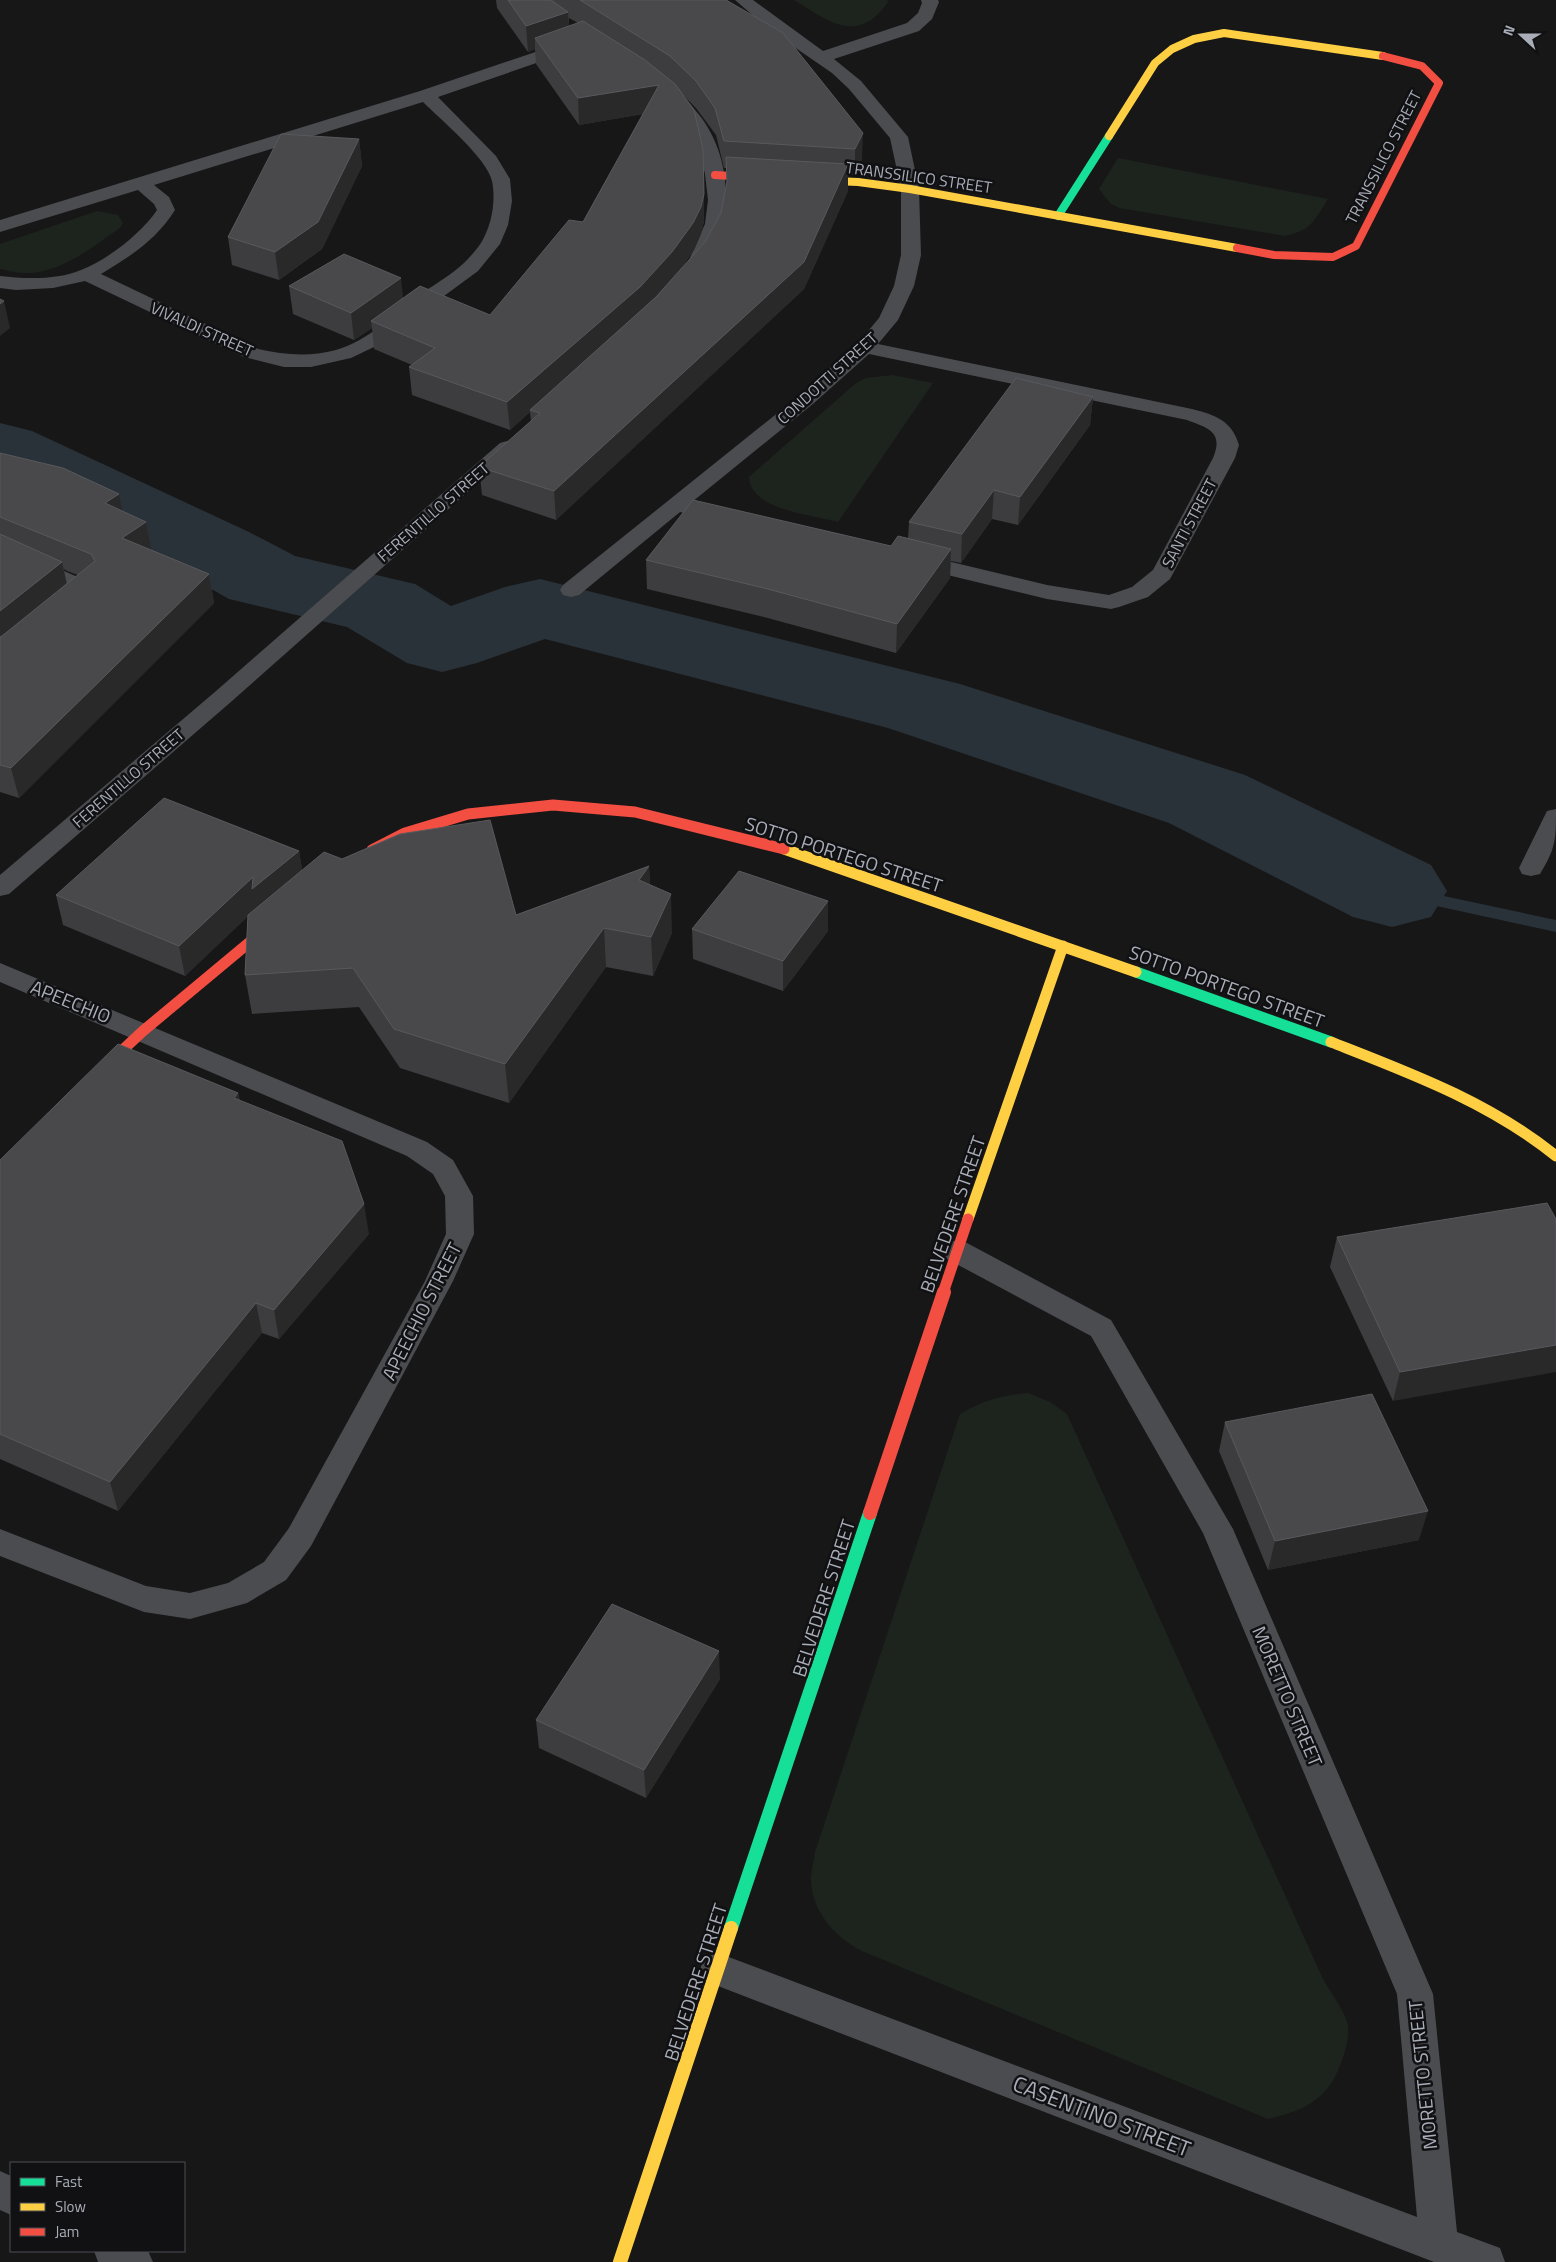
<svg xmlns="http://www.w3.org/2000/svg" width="1556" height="2262" font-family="'Titillium Web',sans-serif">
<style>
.green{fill:#1d241e}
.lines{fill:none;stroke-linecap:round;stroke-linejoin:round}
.stream{fill:#2a3239;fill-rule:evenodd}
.river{fill:#2a3239;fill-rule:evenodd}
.street{fill:#4b4c50;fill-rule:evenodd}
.fast-far2{stroke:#16e098;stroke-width:8}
.fast-far1{stroke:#16e098;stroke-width:11}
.fast{stroke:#16e098;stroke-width:14}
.slow-far2{stroke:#ffcf43;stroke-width:8}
.slow-far1{stroke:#ffcf43;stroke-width:11}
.slow{stroke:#ffcf43;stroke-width:14}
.jam-far2{stroke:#f24e42;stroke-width:8}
.jam-far1{stroke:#f24e42;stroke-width:11}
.jam{stroke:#f24e42;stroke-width:14}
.wall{fill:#3d3d3f;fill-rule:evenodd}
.shaded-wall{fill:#29292a}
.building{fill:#49494c;stroke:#58595d}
.labels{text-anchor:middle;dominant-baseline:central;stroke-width:5;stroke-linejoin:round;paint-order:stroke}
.far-street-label{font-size:16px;fill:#a8adb8;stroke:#111113}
.street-label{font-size:19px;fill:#a8adb8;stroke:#111113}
.near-street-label{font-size:22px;fill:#a8adb8;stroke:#111113}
</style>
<rect width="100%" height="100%" fill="#171717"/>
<path class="green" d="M 794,0 L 887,0 L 888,2 C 857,46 829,21 794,0 Z
M 1118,158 L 1328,199 C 1314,221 1312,230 1285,236 L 1119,208 L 1110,203 L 1099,189 Z
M 97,211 L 118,215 L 123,223 L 120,228 C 92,247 59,275 23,273 C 15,273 7,270 0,269 L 0,244 Z
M 892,375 L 933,383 L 838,522 C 813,515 750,510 749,477 L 856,383 L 866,378 Z
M 1028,1393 L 1050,1402 L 1067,1414 L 1323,1979 C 1329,1990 1347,2014 1348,2026 C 1349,2038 1346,2049 1342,2060 C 1329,2099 1306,2110 1268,2119 L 862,1951 C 835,1937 812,1912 811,1880 C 811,1871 814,1861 815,1852 L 960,1414 C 982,1401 1002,1395 1028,1393 Z"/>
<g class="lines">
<path class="stream" d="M 1392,885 L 1556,920 L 1556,932 L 1386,895 L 1383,891 L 1386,887 Z"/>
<path class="river" d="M 0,423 L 32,431 L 249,532 L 295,556 L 415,584 L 451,606 L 505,587 L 540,579 L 960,684 L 1245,775 L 1431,865 L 1447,891 L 1431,917 L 1392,927 L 1353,917 L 1169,823 L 888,728 L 545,639 L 477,663 L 442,672 L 407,663 L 347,627 L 229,599 L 181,572 L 0,485 Z"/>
<path class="street" d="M 735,0 L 753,0 L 823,51 L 907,23 L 918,13 L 922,3 L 921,0 L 938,0 L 939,2 L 932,19 L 919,31 L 834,59 L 861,81 L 908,137 L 919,189 L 921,255 L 914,286 L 898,320 L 878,344 L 1192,409 C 1216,415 1232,421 1239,445 L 1235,458 L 1170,579 L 1148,597 L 1119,607 L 1111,609 L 1047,599 L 906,565 L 903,560 L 906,555 L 914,553 L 1047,585 L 1109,595 L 1132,587 L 1153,570 L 1213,458 C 1224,432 1208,428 1187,420 L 869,354 L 814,403 L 692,502 L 731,511 L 734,516 L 731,521 L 723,522 L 680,512 L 579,595 L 571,597 L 563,595 L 560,590 L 563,585 L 800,395 L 858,343 L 879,318 L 894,286 L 901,255 L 901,189 L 890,138 L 849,89 L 832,73 L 771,31 Z
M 571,40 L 577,41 L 580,45 L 577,49 L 438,97 L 496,156 L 510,179 L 512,201 L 508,225 L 500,244 L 478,271 L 376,346 L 351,358 L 311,367 L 284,367 L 244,357 L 85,281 L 53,288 L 16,290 L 0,288 L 0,276 C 25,279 58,280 81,270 C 107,260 142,233 157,210 L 154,204 L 138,190 L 0,232 L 0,220 L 420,91 ZM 423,102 C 440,119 487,158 492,181 C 496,201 492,225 481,243 C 477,249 470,257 464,263 C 452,274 437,283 424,292 C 398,312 368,341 336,350 C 309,357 285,355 258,349 L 101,274 C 131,256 156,240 175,210 L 169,197 L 154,185 Z
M 672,91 C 682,93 689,102 695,110 C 731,150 737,219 706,264 L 692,264 L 689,260 L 705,224 L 708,200 L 705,174 L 695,134 L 663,96 L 666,92 Z
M 507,441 L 514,443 L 517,447 L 514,451 L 232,701 L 9,894 L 0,896 L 0,875 L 216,691 L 500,443 Z
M 0,543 L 96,585 L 99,590 C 91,601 82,608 68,605 L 65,600 L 73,591 L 0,558 Z
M 1556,809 C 1556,839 1556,848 1540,874 L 1531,876 L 1522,874 L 1519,868 L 1544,817 L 1547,811 Z
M 0,963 L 427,1142 L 453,1160 L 473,1196 L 474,1234 L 453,1281 L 311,1546 L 286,1580 L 247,1603 L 190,1619 L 144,1612 L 0,1556 L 0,1529 L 146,1586 L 190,1593 L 228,1583 L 264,1562 L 289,1528 L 425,1281 L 446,1234 L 445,1196 L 433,1174 L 407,1156 L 0,982 Z
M 957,1240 L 967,1243 L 1111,1320 L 1233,1529 L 1433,1994 L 1457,2232 L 1500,2248 L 1505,2262 L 1434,2262 L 705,1981 L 700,1969 L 705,1957 L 718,1953 L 1417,2217 L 1397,1994 L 1203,1533 L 1091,1336 L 947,1259 L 943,1251 L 947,1243 Z
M 0,2171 L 11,2176 L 11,2215 L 0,2210 Z
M 94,2251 L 148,2251 L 153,2262 L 98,2262 Z"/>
<path class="fast-far2" d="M 1058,216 L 1109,136"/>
<path class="fast-far1" d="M 1136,972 L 1331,1042"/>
<path class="fast" d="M 731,1928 L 870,1513"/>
<path class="slow-far2" d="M 1109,136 L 1155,63 L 1172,49 L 1194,39 L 1224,33 L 1383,56
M 810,180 L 858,182 L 910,189 L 1237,248"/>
<path class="slow-far1" d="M 784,849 L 1136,972
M 1331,1042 C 1410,1073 1489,1102 1556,1156
M 968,1219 L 1063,946"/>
<path class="slow" d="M 620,2262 L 731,1928"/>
<path class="jam-far2" d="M 715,175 L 764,178
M 1237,248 L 1274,255 L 1333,257 L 1356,246 L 1439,83 L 1422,66 L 1383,56"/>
<path class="jam-far1" d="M 372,850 L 405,833 L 468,814 L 553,805 L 635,812 L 784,849
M 99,1072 L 143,1031 L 275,921
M 943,1293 L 968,1219"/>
<path class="jam" d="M 870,1513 L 944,1292"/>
</g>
<path class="wall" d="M 496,0 L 726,0 L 783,33 L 862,159 L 855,175 L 848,175 L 848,191 L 804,289 L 556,520 L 482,495 L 479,467 L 531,421 L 530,412 L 510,430 L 412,395 L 409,367 L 412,365 L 374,349 L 372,328 L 354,340 L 293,314 L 289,286 L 403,298 L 490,315 L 583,222 L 643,114 L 579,125 L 536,64 L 535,49 L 528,52 L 497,8 ZM 569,18 L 578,23 L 569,26 ZM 681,93 L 696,108 L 716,135 L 724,168 L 726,168 L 727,187 L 721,213 L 705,242 L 675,277 L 694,250 L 701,234 L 704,221 L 704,176 Z
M 359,139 L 362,166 L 322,249 L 279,280 L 232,265 L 228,237 Z
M 1093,397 L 1090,425 L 1018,525 L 992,519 L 961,563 L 951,561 L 950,578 L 896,653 L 764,617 L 647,589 L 646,560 L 891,546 L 908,539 L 909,522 Z
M 0,453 L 119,494 L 122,511 L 146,522 L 152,550 L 209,574 L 214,603 L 19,798 L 0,792 ZM 64,569 L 67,571 L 78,575 L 67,584 Z
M 299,851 L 302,870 L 342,859 L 516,915 L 649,866 L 650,885 L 672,933 L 653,976 L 606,967 L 509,1103 L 400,1068 L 359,1007 L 252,1014 L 245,975 L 248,916 L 185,976 L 63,925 L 56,895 Z
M 828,901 L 828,931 L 783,991 L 693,959 L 692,929 Z
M 238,1093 L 240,1101 L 369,1234 L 279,1339 L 262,1333 L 118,1511 L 0,1459 L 0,1160 Z
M 1547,1203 L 1393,1401 L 1330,1267 L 1337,1237 Z
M 1225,1422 L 1419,1540 L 1268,1570 L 1219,1451 Z
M 720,1679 L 646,1798 L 539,1748 L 536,1720 Z"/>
<path class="shaded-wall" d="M 568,12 L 570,37 L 535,38 L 535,49 L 528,52 L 526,26 Z
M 659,85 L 660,111 L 579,125 L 578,98 Z
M 863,133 L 862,159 L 855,175 L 855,149 Z
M 359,139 L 362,166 L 322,249 L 279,280 L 275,252 Z
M 703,149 L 704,221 L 701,234 L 694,250 L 673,279 L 641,315 L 530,410 L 530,412 L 510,430 L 507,402 Z
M 848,164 L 848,191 L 804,289 L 556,520 L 554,491 Z
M 401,278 L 404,306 L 371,321 L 372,328 L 354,340 L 351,313 Z
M 4,301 L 10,328 L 0,336 L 0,304 Z
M 1093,397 L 1090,425 L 1018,525 L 1020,497 Z
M 994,490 L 992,519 L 961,563 L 962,534 Z
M 119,494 L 125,523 L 105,503 Z
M 146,522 L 152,551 L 122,538 Z
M 951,549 L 950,578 L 896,653 L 897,624 Z
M 62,562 L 68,591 L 0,646 L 0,611 Z
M 209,574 L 214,603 L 19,798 L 11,768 Z
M 299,851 L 304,880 L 256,909 L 185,976 L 179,946 L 253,877 Z
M 649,866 L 651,905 L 639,880 Z
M 671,894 L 672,933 L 653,976 L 651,937 Z
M 828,901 L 828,931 L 783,991 L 783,961 Z
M 604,928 L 606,967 L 509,1103 L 505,1064 Z
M 238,1093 L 244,1123 L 234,1098 Z
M 364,1204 L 369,1234 L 279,1339 L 274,1310 Z
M 256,1303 L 262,1333 L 118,1511 L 110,1482 Z
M 1556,1345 L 1556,1372 L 1393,1401 L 1400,1372 Z
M 1428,1511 L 1419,1540 L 1268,1570 L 1275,1541 Z
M 719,1651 L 720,1679 L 646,1798 L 644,1770 Z"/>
<path class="building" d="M 508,0 L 551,0 L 568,12 L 526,26 Z
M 580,0 L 726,0 L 783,33 L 863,133 L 855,149 L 724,141 L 715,108 L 696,81 L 670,56 Z
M 583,21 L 645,60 L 675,84 L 694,110 L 703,149 L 704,194 L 701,207 L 693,223 L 672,252 L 640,287 L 507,402 L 409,367 L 435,348 L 371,321 L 420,286 L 490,315 L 569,220 L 583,222 L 659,85 L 578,98 L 535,38 Z
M 281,134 L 359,139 L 318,222 L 275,252 L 228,237 Z
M 726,157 L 848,164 L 804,262 L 554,491 L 479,467 L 540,413 L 530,410 L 656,297 L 705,242 L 721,213 L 727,182 Z
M 344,254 L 401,278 L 351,313 L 289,286 Z
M 0,299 L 4,301 L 0,304 Z
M 1016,378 L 1093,397 L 1020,497 L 994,490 L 962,534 L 909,522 Z
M 0,453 L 63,468 L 119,494 L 105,503 L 146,522 L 122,538 L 209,574 L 11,768 L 0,765 L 0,637 L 2,636 L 95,561 L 91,554 L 0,517 Z
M 693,500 L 891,546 L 898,536 L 951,549 L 897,624 L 764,588 L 646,560 Z
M 0,534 L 62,562 L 0,611 Z
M 164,798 L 299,851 L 252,889 L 253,877 L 179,946 L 56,895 Z
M 490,820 L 516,915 L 649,866 L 639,880 L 671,894 L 651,937 L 604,928 L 505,1064 L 394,1029 L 353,968 L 245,975 L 248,915 L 324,852 L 342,859 L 400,834 Z
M 739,871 L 828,901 L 783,961 L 692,929 Z
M 118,1044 L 238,1093 L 234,1098 L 342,1141 L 364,1204 L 274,1310 L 256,1303 L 110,1482 L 0,1434 L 0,1160 Z
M 1547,1203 L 1556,1219 L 1556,1345 L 1400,1372 L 1337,1237 Z
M 1372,1394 L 1428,1511 L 1275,1541 L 1225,1422 Z
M 612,1604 L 719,1651 L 644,1770 L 536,1720 Z"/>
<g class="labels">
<g class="far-street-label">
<text transform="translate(1383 157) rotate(-63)">TRANSSILICO STREET</text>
<text transform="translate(919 177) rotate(8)">TRANSSILICO STREET</text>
<text transform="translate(202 329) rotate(24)">VIVALDI STREET</text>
<text transform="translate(827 378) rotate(-42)">CONDOTTI STREET</text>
<text transform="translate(433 512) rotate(-41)">FERENTILLO STREET</text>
<text transform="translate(1189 523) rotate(-62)">SANTI STREET</text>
<text transform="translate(128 778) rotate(-41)">FERENTILLO STREET</text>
</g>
<g class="street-label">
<text transform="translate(844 854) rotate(18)">SOTTO PORTEGO STREET</text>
<text transform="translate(1227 986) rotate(20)">SOTTO PORTEGO STREET</text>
<text transform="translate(71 1001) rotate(22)">APEECHIO</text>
<text transform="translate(952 1214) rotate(-71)">BELVEDERE STREET</text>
<text transform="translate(421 1311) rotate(-63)">APEECHIO STREET</text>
<text transform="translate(823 1598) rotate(-72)">BELVEDERE STREET</text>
<text transform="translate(1288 1696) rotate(67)">MORETTO STREET</text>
<text transform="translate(695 1982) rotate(-72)">BELVEDERE STREET</text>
<text transform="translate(1422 2075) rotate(-96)">MORETTO STREET</text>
</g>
<g class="near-street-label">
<text transform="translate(1102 2116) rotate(21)">CASENTINO STREET</text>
</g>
</g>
<rect x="10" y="2162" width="175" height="90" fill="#111113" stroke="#4d4f55"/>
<rect x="20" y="2178" width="25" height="8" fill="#16e098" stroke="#4d4f55"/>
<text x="55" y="2187" font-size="15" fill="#a8adb8">Fast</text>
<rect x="20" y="2203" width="25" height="8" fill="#ffcf43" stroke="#4d4f55"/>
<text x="55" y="2212" font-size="15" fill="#a8adb8">Slow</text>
<rect x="20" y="2228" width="25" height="8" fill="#f24e42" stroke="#4d4f55"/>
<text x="55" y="2237" font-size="15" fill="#a8adb8">Jam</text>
<g transform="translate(1521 35) rotate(291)" stroke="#111113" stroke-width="4" paint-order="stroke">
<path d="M0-4L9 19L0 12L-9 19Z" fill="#a8adb8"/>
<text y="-8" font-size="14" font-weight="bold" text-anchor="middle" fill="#a8adb8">N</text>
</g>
</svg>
